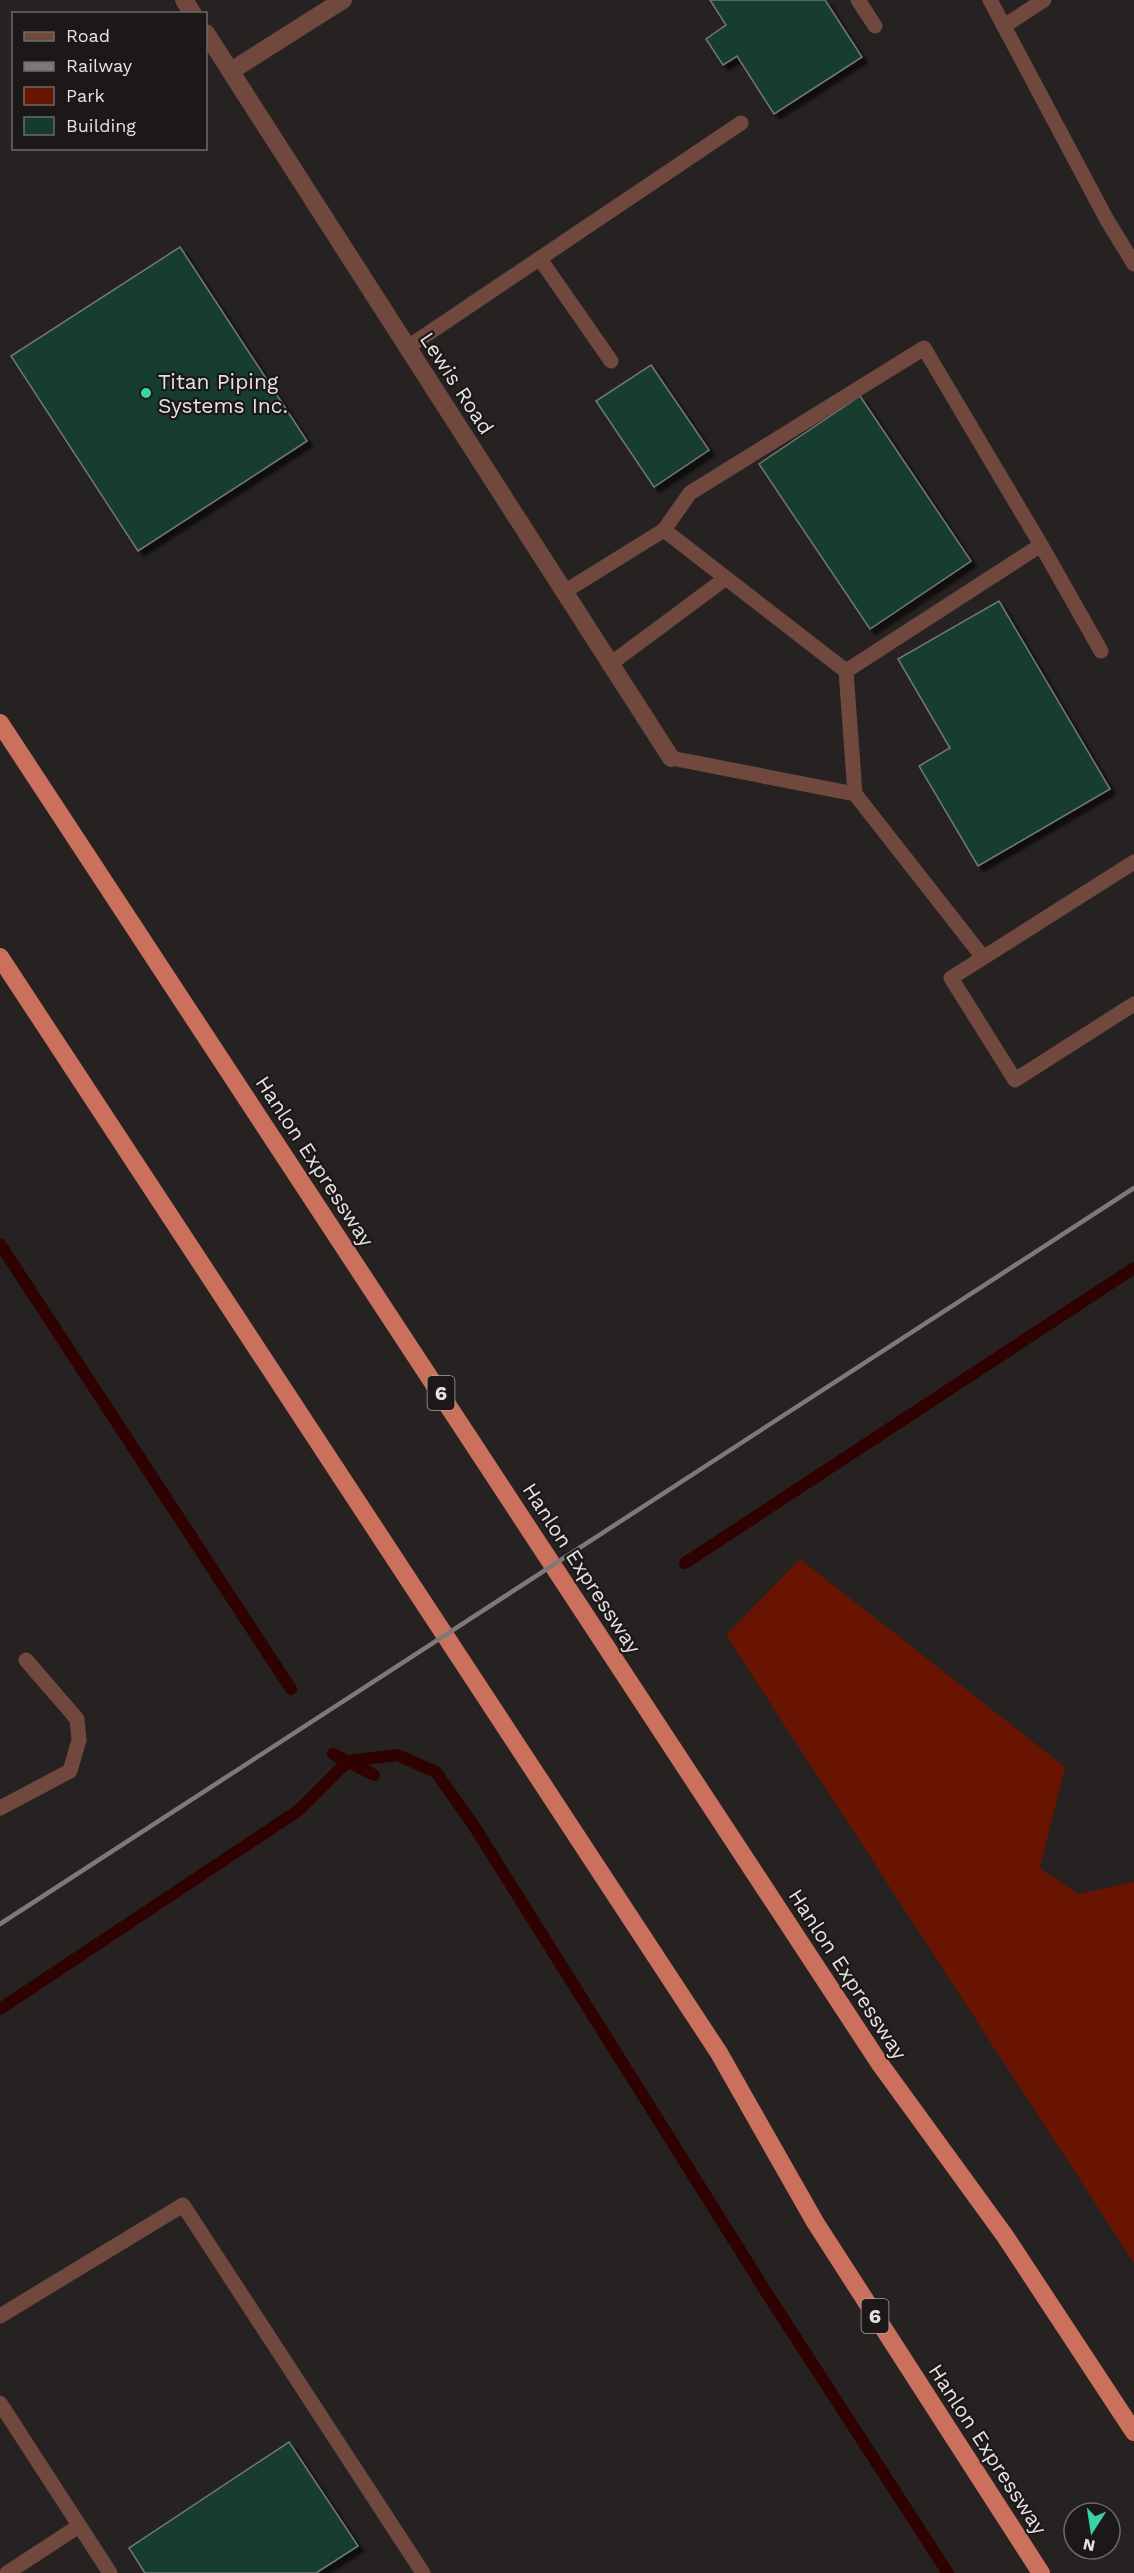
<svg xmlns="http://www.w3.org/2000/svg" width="1134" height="2573" font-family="'Work Sans',sans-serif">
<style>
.green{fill:#681401}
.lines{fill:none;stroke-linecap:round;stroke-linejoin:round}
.stream{stroke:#2f0100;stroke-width:12}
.building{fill:#143c2e;stroke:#727775;stroke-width:1.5;filter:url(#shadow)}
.service{stroke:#70483e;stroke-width:15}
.minor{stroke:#70483e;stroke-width:18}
.trunk{stroke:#cb705c;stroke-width:18}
.rail{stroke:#7d7979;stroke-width:4.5}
.poi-dot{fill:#39d4a5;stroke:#1c1817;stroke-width:2}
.labels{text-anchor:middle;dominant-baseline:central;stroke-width:4.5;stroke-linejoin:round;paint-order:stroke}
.shield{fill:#1c1817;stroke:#a9a5a5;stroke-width:1.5}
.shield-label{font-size:20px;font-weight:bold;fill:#e5e2e2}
.poi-label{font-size:21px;fill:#e5e2e2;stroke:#1c1817;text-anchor:start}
.street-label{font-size:21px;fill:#e5e2e2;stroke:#1c1817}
</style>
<defs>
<filter id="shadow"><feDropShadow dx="5.5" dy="5.5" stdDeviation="1.5" flood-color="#0009"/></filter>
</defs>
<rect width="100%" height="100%" fill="#262221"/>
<path class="green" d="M 800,1559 L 1065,1767 L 1040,1868 L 1078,1894 L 1134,1882 L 1134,2263 L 726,1635 Z"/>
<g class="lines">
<path class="stream" d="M 0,1244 L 291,1689
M 685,1563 L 1134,1268
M 333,1754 L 374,1775
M 0,2009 L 299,1810 L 348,1761 L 397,1755 L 436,1772 L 474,1826 L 768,2295 L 948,2573"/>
</g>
<path class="building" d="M 710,0 L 825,0 L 862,57 L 774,114 L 737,56 L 723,65 L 706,39 L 726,25 Z
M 180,247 L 307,441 L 138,551 L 11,356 Z
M 651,365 L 709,450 L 654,487 L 596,401 Z
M 860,396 L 971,561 L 870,629 L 759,464 Z
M 999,601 L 1110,789 L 978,866 L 919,766 L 950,748 L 898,659 Z
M 289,2442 L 358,2546 L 316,2573 L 145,2573 L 129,2548 Z"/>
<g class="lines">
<path class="service" d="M 858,0 L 875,26
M 990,0 L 1107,220 L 1134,264
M 1004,26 L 1044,0
M 540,259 L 611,361
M 408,347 L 741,123
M 664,530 L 690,493 L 924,348 L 1041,545
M 564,592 L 664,530 L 846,671
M 609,665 L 726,578
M 671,758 L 855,794 L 982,956
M 855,794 L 846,671 L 1041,545 L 1101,651
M 1134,862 L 951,978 L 1015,1080 L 1134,1004
M 0,1808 L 70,1771 L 79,1740 L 77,1719 L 26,1660
M 0,2316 L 183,2205 L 423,2573
M 0,2403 L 110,2573
M 7,2573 L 79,2526"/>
<path class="minor" d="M 184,0 L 193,14
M 206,33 L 671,758
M 231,71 L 343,0"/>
<path class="trunk" d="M 0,723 L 880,2064 L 1005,2236 L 1134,2432
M 0,957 L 719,2053 L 815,2222 L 1041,2573"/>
<path class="rail" d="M 0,1924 L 1134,1188"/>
</g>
<circle class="poi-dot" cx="146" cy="393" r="6"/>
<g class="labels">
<g class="shield">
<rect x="427.5" y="1376" width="27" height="34" rx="4.5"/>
<rect x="861.5" y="2299" width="27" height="34" rx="4.5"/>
</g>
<g class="shield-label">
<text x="441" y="1393">6</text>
<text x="875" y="2316">6</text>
</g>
<g class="poi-label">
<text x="158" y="381">Titan Piping<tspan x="158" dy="24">Systems Inc.</tspan></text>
</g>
<g class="street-label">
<text transform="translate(457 383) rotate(57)">Lewis Road</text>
<text transform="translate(315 1161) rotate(57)">Hanlon Expressway</text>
<text transform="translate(582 1568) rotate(57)">Hanlon Expressway</text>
<text transform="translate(848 1974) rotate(57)">Hanlon Expressway</text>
<text transform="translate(988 2449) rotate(57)">Hanlon Expressway</text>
</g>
</g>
<rect x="12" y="12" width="195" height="138" fill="#1c1817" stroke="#6c6968" stroke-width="1.5"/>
<rect x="24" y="32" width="30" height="9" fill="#70483e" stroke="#6c6968" stroke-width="1.5"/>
<text x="66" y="42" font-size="18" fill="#e5e2e2">Road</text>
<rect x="24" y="62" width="30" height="9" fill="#7d7979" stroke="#6c6968" stroke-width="1.5"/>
<text x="66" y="72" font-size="18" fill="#e5e2e2">Railway</text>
<rect x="24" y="87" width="30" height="18" fill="#681401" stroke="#6c6968" stroke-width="1.5"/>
<text x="66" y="102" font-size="18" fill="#e5e2e2">Park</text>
<rect x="24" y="117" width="30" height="18" fill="#143c2e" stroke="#6c6968" stroke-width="1.5"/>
<text x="66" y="132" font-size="18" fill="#e5e2e2">Building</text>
<g transform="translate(1092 2531) rotate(192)"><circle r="28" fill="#1c1817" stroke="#6c6968" stroke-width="1.5"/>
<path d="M0-4.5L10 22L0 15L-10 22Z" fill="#39d4a5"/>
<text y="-9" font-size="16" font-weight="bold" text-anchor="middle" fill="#e5e2e2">N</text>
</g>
</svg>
